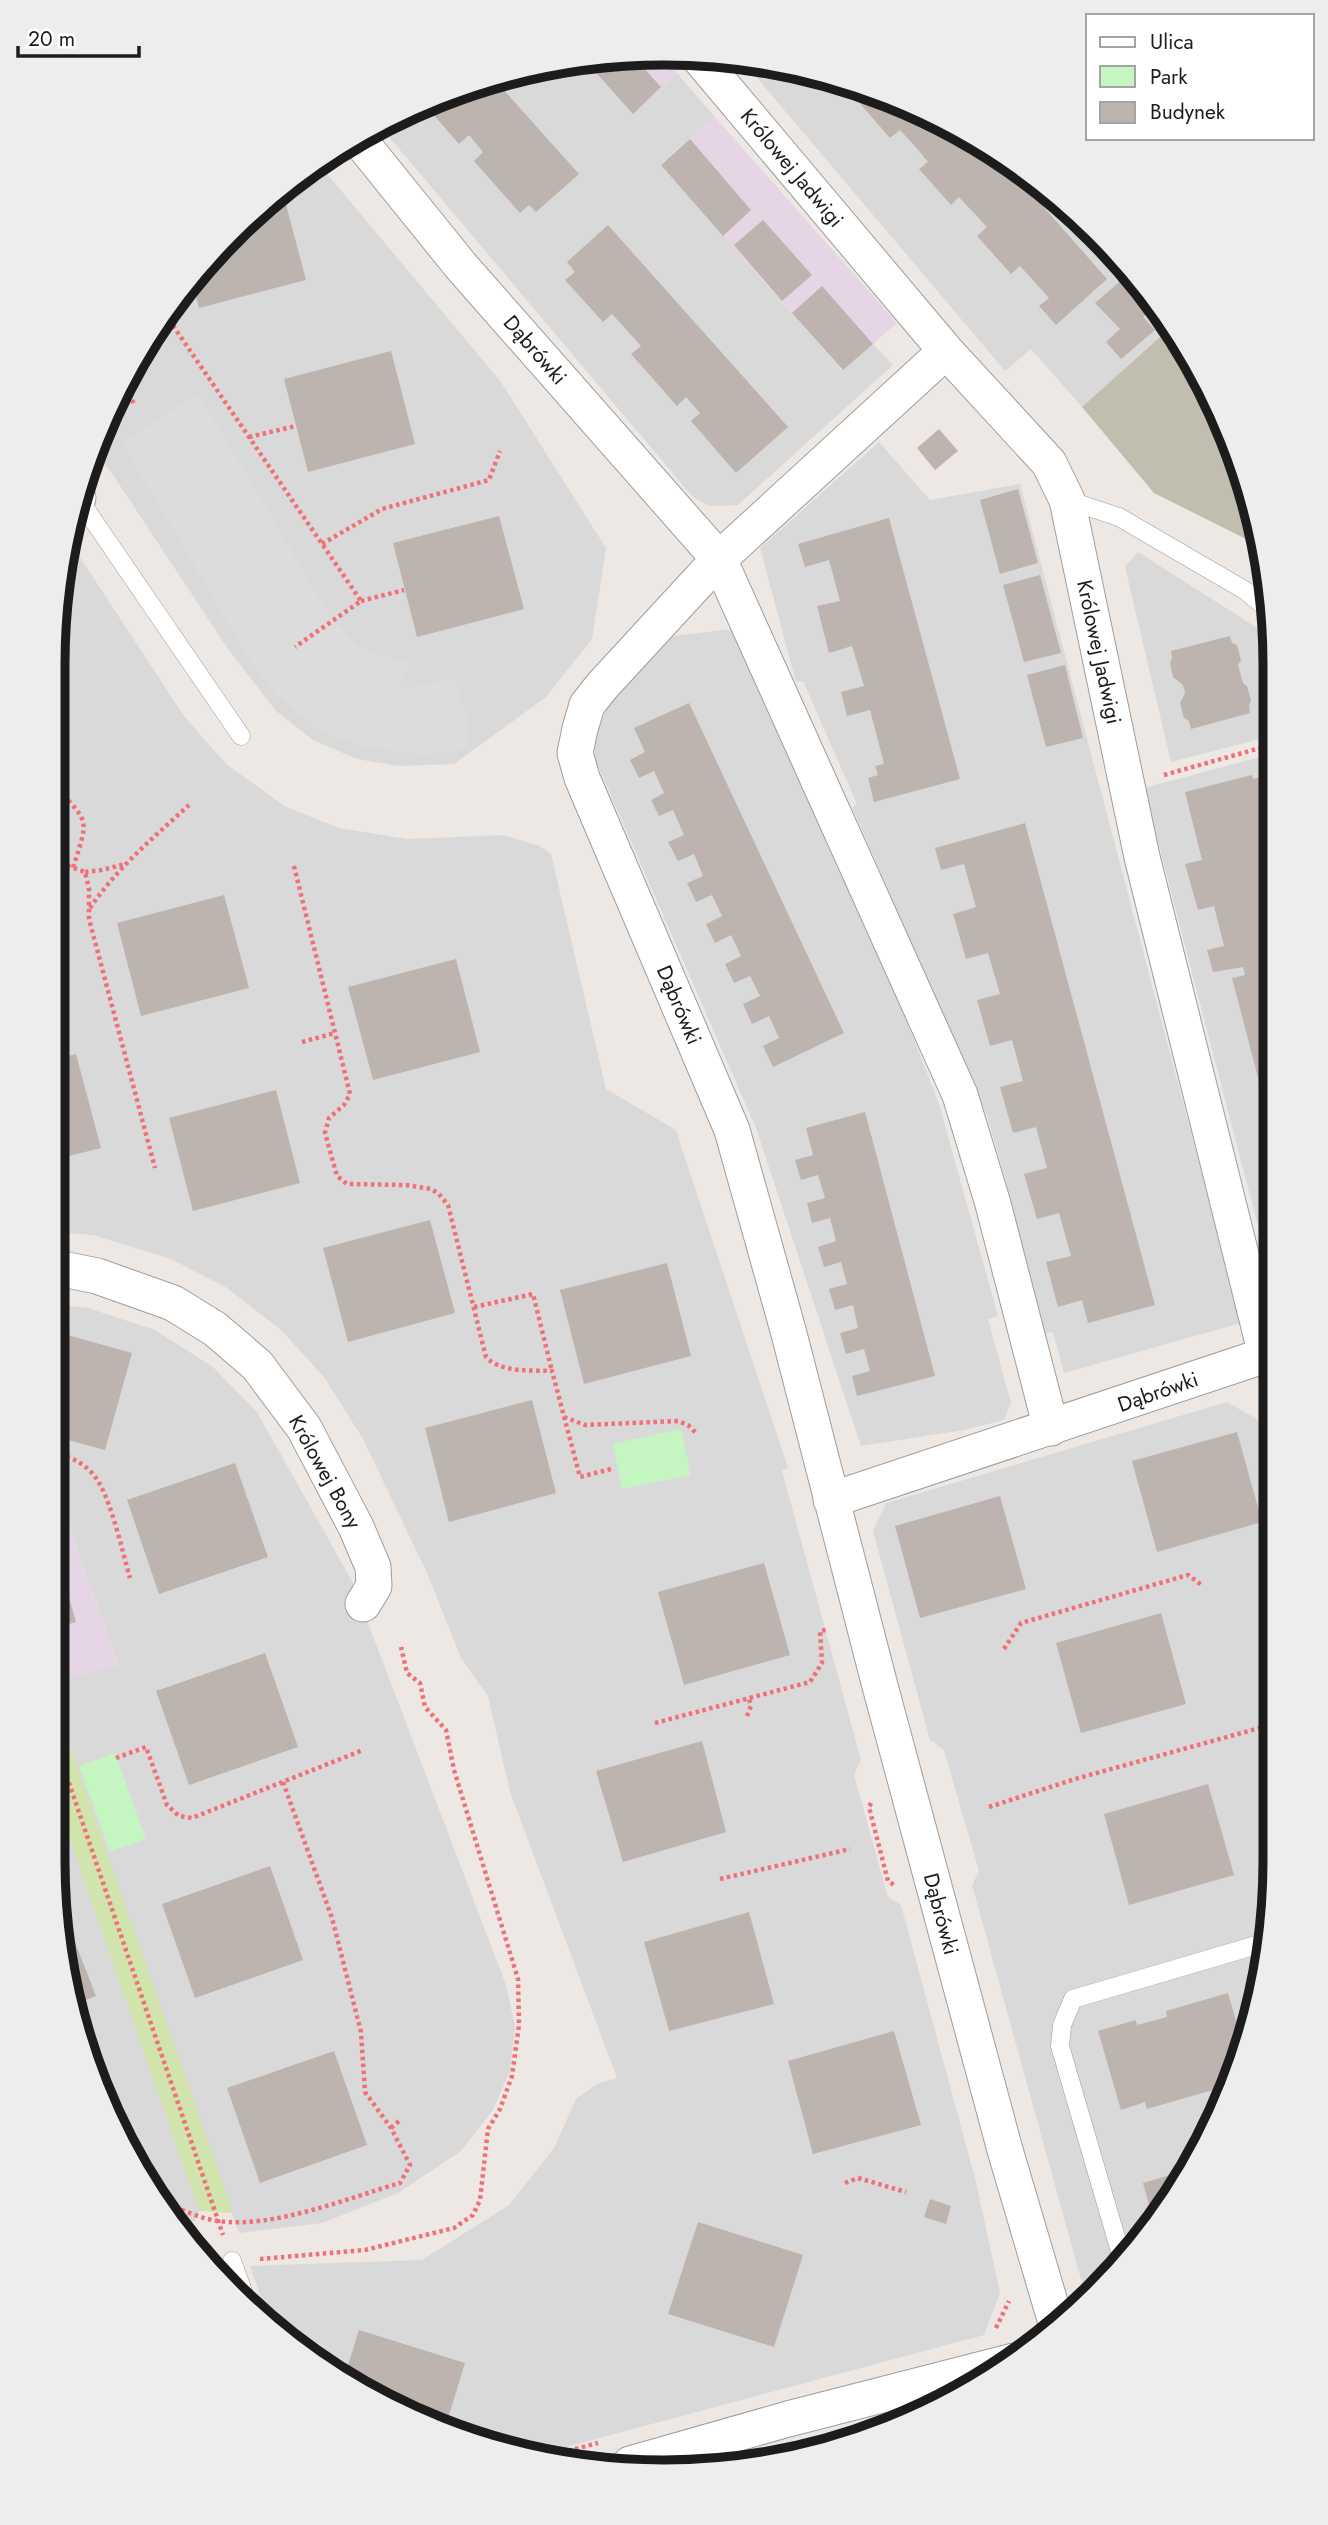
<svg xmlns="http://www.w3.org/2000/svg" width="1328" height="2525" font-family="Jost,sans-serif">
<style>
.residential{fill:#dad9d9}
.industrial{fill:#e6d5e5}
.construction{fill:#c1beaf}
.grass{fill:#d0e4ab}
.park{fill:#c5f5c1}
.parking{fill:#dcdcdc}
.building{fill:#bdb3af}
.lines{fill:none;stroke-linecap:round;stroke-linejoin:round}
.service-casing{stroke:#9d9d9d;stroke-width:19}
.minor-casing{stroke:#9d9d9d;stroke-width:37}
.path{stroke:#f07076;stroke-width:4.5;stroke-dasharray:3.5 3.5;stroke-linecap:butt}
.service{stroke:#fff;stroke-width:18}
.minor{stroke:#fff;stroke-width:35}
.labels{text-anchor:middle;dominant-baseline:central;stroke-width:7;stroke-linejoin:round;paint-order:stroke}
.street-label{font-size:21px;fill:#1c1c1c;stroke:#fff}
.rim{fill:none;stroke:#1c1c1c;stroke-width:9}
</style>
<rect width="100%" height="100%" fill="#ede8e3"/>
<path class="residential" d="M 583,58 L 633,113 L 677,73 L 715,117 L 661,164 L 842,370 L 873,344 L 893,365 L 738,505 L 709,506 L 692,496 L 379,125 L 468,85 Z
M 742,60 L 823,73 L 935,116 L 1067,204 L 1149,292 L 1170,328 L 1082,407 L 1031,349 L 1005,371 Z
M 318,163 L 501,382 L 606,548 L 592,639 L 546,697 L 454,764 L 398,766 L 357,759 L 313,740 L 275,710 L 228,649 L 111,472 L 94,452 L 116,393 L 179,291 L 261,204 Z
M 879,442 L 930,500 L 1020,484 L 1241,1323 L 1064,1373 L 1053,1332 L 1043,1334 L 1019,1248 L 1006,1181 L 987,1116 L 852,807 L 857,804 L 803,681 L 796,682 L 760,548 Z
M 68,539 L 184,716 L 226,764 L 286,807 L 339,828 L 407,839 L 503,835 L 540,846 L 551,854 L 606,1089 L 676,1130 L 788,1468 L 782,1471 L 861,1760 L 854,1775 L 888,1897 L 901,1905 L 976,2182 L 1000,2293 L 984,2335 L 536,2455 L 506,2452 L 325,2370 L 268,2317 L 250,2266 L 422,2260 L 509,2205 L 554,2148 L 576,2099 L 597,2084 L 617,2078 L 510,1792 L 488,1696 L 461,1658 L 428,1575 L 363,1439 L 324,1377 L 281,1330 L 227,1288 L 171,1259 L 93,1235 L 53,1232 L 54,624 Z
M 1138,552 L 1270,636 L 1271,736 L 1171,762 L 1125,567 Z
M 731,629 L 867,921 L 863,924 L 903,1011 L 939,1104 L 998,1316 L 988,1319 L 1011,1403 L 1004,1420 L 964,1430 L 861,1446 L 756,1128 L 595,759 L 595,734 L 611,701 L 667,637 Z
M 1271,754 L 1272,1280 L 1144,788 Z
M 53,1304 L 88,1308 L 155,1330 L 213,1367 L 257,1412 L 352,1581 L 506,1985 L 515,2026 L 510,2071 L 493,2110 L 461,2151 L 398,2193 L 322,2223 L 239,2233 L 53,1699 L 53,1682 L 118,1665 L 53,1479 Z
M 1227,1402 L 1260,1421 L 1273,1467 L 1274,1901 L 1255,2019 L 1212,2132 L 1096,2294 L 1087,2301 L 972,1885 L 979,1871 L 944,1750 L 930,1740 L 873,1531 L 886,1503 Z
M 53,1790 L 199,2211 L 195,2222 L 169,2215 L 85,2058 L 53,1861 Z"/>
<path class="industrial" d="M 661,55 L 677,73 L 633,114 L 583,58 Z
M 715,117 L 897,323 L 843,370 L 661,165 Z
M 53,1479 L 118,1666 L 53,1682 Z"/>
<path class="construction" d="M 1170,328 L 1229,430 L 1260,546 L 1154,493 L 1082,407 Z"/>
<path class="grass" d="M 53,1699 L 233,2213 L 199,2211 L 53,1790 Z"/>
<path class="park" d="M 681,1429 L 691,1475 L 622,1489 L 613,1444 Z
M 115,1753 L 146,1839 L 110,1852 L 79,1766 Z"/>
<path class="parking" d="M 198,393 L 330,616 L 362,649 L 409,664 L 399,689 L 454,679 L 465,713 L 470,749 L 425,755 L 364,746 L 326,734 L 296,712 L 276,694 L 250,660 L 122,443 Z"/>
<path class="building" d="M 633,56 L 661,87 L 633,114 L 583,58 Z
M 494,79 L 579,174 L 536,212 L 529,205 L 520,213 L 474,161 L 483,152 L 469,135 L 459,144 L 424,104 L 468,85 Z
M 867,90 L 935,116 L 1003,161 L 1107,279 L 1056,325 L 1039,306 L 1049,298 L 1020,266 L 1011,274 L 977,236 L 987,227 L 959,197 L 951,205 L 919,169 L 928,162 L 914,145 L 900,130 L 890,138 L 856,99 Z
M 690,139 L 751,210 L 723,236 L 661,165 Z
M 282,189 L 306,280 L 199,308 L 191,279 L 261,204 Z
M 763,220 L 812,275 L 782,301 L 734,245 Z
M 608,225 L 788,427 L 736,473 L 691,421 L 700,413 L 686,397 L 677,406 L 631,354 L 641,346 L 612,314 L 603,322 L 565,280 L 575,272 L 567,262 Z
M 1131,272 L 1149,292 L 1157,306 L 1143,317 L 1155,330 L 1121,359 L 1106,342 L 1120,329 L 1095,303 Z
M 822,286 L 873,344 L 843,370 L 792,313 Z
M 391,351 L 415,444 L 308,472 L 284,379 Z
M 939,429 L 958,451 L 935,470 L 917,448 Z
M 1018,489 L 1038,563 L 1000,574 L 980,500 Z
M 499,516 L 524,609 L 417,637 L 393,543 Z
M 889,518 L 960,779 L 874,802 L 868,778 L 878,775 L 875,766 L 884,764 L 870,710 L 847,716 L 841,692 L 864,686 L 852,646 L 829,653 L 817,606 L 840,601 L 829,560 L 805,567 L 798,544 Z
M 1040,575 L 1061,653 L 1024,662 L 1003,585 Z
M 1230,636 L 1232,643 L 1237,645 L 1241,660 L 1238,665 L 1243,683 L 1247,686 L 1251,701 L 1249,706 L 1250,713 L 1191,729 L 1189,721 L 1184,718 L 1180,703 L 1185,693 L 1183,685 L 1173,677 L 1170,663 L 1172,658 L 1171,651 Z
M 1065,665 L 1083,738 L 1046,747 L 1027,675 Z
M 689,703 L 844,1033 L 773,1067 L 763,1046 L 779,1038 L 769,1016 L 752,1024 L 743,1004 L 760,996 L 750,976 L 734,983 L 725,964 L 741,956 L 731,935 L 715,943 L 706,924 L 722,916 L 712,895 L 696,902 L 687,883 L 703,876 L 694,854 L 678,861 L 668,842 L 684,835 L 673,810 L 659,816 L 651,800 L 664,793 L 654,771 L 639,778 L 630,760 L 645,752 L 634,728 Z
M 1252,775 L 1253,779 L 1268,775 L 1271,787 L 1271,821 L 1265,823 L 1271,848 L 1271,1127 L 1232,978 L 1245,975 L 1243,967 L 1213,972 L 1207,950 L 1224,946 L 1214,906 L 1198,910 L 1185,864 L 1202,860 L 1185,792 Z
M 1025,823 L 1155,1305 L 1088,1323 L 1082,1300 L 1058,1307 L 1046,1262 L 1071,1256 L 1059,1213 L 1037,1219 L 1024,1174 L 1047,1168 L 1036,1127 L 1013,1133 L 1000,1087 L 1023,1081 L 1012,1040 L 990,1046 L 977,1000 L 1000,994 L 988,953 L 966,959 L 953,914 L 976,907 L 964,864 L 941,870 L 935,848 Z
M 224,895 L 249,988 L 141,1016 L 117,923 Z
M 456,959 L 480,1052 L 373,1080 L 348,987 Z
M 76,1054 L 101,1148 L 53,1160 L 53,1060 Z
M 276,1090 L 300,1183 L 193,1211 L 169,1118 Z
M 865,1112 L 935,1376 L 857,1396 L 852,1376 L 870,1371 L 864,1349 L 846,1354 L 840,1333 L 858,1328 L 853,1305 L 835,1310 L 829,1289 L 847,1284 L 841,1262 L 824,1267 L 818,1247 L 836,1241 L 830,1218 L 812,1223 L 807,1203 L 825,1198 L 818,1175 L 801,1180 L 795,1160 L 813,1155 L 806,1128 Z
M 430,1220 L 455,1313 L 348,1342 L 323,1248 Z
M 667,1263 L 691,1356 L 584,1384 L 560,1290 Z
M 53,1331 L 132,1353 L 105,1450 L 53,1436 Z
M 532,1400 L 556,1493 L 449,1522 L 425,1428 Z
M 1237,1432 L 1262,1522 L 1157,1552 L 1132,1461 Z
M 235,1463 L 268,1557 L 159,1594 L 127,1500 Z
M 1000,1496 L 1026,1589 L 920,1618 L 895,1526 Z
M 764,1563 L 790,1655 L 684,1685 L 658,1592 Z
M 68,1594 L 76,1622 L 62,1626 L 53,1598 Z
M 1161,1613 L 1186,1704 L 1081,1733 L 1056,1643 Z
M 265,1653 L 298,1747 L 189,1785 L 156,1691 Z
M 702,1741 L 726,1832 L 623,1862 L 596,1771 Z
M 1208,1784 L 1234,1875 L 1129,1905 L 1104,1814 Z
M 270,1866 L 303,1960 L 195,1998 L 162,1904 Z
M 59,1901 L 96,1996 L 76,2004 L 66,1940 Z
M 749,1912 L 774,2004 L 669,2031 L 644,1942 Z
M 1228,1993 L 1244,2048 L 1233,2076 L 1228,2078 L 1230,2085 L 1147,2109 L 1145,2102 L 1121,2110 L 1098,2031 L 1136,2020 L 1137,2025 L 1167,2017 L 1166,2011 Z
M 894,2031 L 921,2125 L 813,2154 L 788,2061 Z
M 334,2051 L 367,2145 L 260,2183 L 227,2088 Z
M 1184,2171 L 1152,2215 L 1143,2183 Z
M 930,2199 L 951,2206 L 946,2224 L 924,2217 Z
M 698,2222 L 803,2255 L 774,2347 L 668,2314 Z
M 359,2330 L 465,2363 L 446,2425 L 344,2378 Z"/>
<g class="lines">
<defs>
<path id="service" d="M 78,498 L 241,736
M 1067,500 L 1119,517 L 1246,591 L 1270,611
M 1122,2258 L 1060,2046 L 1062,2025 L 1073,1999 L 1267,1942
M 232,2261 L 244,2294"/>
<path id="minor" d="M 696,54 L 946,351 L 1049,463 L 1067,500 L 1142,857 L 1266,1355 L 1273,1367
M 356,136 L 461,266 L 719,559 L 960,1095 L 993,1204 L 1051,1428
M 946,351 L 719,559 L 602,686 L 587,705 L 580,729 L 575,753 L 582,778 L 732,1130 L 788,1330 L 880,1686 L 1005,2150 L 1057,2326
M 77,497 L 78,498
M 53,1267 L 97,1276 L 173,1303 L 215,1329 L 257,1365 L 304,1428 L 356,1527 L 373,1567 L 374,1586 L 363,1604
M 831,1500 L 1266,1355
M 630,2464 L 788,2419 L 1014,2361"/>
</defs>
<use href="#service" class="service-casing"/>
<use href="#minor" class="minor-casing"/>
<path class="path" d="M 165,314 L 361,601 L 295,647
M 123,381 L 134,404
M 249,437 L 296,426
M 322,544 L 382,509 L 489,480 L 500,451
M 361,601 L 404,590
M 1164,775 L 1271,745
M 54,785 C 90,824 89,817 73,868
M 54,861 L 85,872 L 89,889 L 89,919 L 155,1168
M 294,866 L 350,1094 L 344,1105 L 329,1118 L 325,1133 L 337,1176 L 347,1184 L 406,1185 L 431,1189 L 439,1194 L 448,1205 L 486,1357 C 501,1373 531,1370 552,1371 L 580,1477 L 611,1469
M 85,872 L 102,870 L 125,864
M 90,908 C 117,868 154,837 189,805
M 302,1042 L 335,1033
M 474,1307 L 533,1294 L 552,1371
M 1262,1404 L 1273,1444
M 564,1417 L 585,1425 L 678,1421 L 688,1425 L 697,1434
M 53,1453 C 68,1456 81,1461 92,1473 C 110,1492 122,1551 130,1578
M 1004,1649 L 1021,1623 L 1188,1575 L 1203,1586
M 747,1716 L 751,1706 L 749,1698
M 655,1723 L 810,1682 L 822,1663 L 820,1631 L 826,1630
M 53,1736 L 223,2235
M 116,1758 L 146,1747 L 167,1805 L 179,1816 L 192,1818 L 363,1750
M 871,1803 L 869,1807 L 888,1881 L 894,1885
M 989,1807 L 1075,1779 L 1274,1724
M 720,1879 L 850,1849
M 391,2128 L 400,2120
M 845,2183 L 858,2178 L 906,2192
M 162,2202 C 181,2209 200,2219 219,2221 C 272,2229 348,2198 400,2183 L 410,2165 L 391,2128 L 365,2092 L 361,2032 L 332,1918 L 283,1782
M 260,2259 L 365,2250 L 454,2228 L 473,2215 L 480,2200 L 488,2129 L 500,2109 L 512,2076 L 519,2025 L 518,1979 L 454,1770 L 446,1730 L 425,1707 L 420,1683 L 407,1673 L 401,1647
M 996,2328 L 1009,2301
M 548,2456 L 598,2443"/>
<use href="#service" class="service"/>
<use href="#minor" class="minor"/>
</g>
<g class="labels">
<g class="street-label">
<text transform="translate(792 168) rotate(50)">Królowej Jadwigi</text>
<text transform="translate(535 350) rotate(49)">Dąbrówki</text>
<text transform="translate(1099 652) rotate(78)">Królowej Jadwigi</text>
<text transform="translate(679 1005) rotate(67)">Dąbrówki</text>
<text transform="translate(1158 1392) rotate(-19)">Dąbrówki</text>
<text transform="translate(325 1472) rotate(61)">Królowej Bony</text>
<text transform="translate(941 1914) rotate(75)">Dąbrówki</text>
</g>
</g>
<path d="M0 0H1328V2525H0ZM664 65H664A599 599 0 0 1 1263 664V1861A599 599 0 0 1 664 2460H664A599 599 0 0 1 65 1861V664A599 599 0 0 1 664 65Z" fill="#ededed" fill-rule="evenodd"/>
<path class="rim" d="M664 65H664A599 599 0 0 1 1263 664V1861A599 599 0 0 1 664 2460H664A599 599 0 0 1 65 1861V664A599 599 0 0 1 664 65Z"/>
<rect x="1086" y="14" width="228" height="126" fill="#ffffff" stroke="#a4a4a4" stroke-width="2"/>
<rect x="1100" y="37" width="35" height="10" fill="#ffffff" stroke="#a4a4a4" stroke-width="2"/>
<text x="1150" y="49" font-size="21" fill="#1c1c1c">Ulica</text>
<rect x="1100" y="66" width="35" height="21" fill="#c5f5c1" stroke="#a4a4a4" stroke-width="2"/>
<text x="1150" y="84" font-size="21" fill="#1c1c1c">Park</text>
<rect x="1100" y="102" width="35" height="21" fill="#bdb3af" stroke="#a4a4a4" stroke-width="2"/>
<text x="1150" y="119" font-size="21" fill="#1c1c1c">Budynek</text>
<path d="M18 46v10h121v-10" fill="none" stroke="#1c1c1c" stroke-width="3.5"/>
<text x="28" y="46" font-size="21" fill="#1c1c1c" stroke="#ffffff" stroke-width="5" paint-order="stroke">20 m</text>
</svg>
